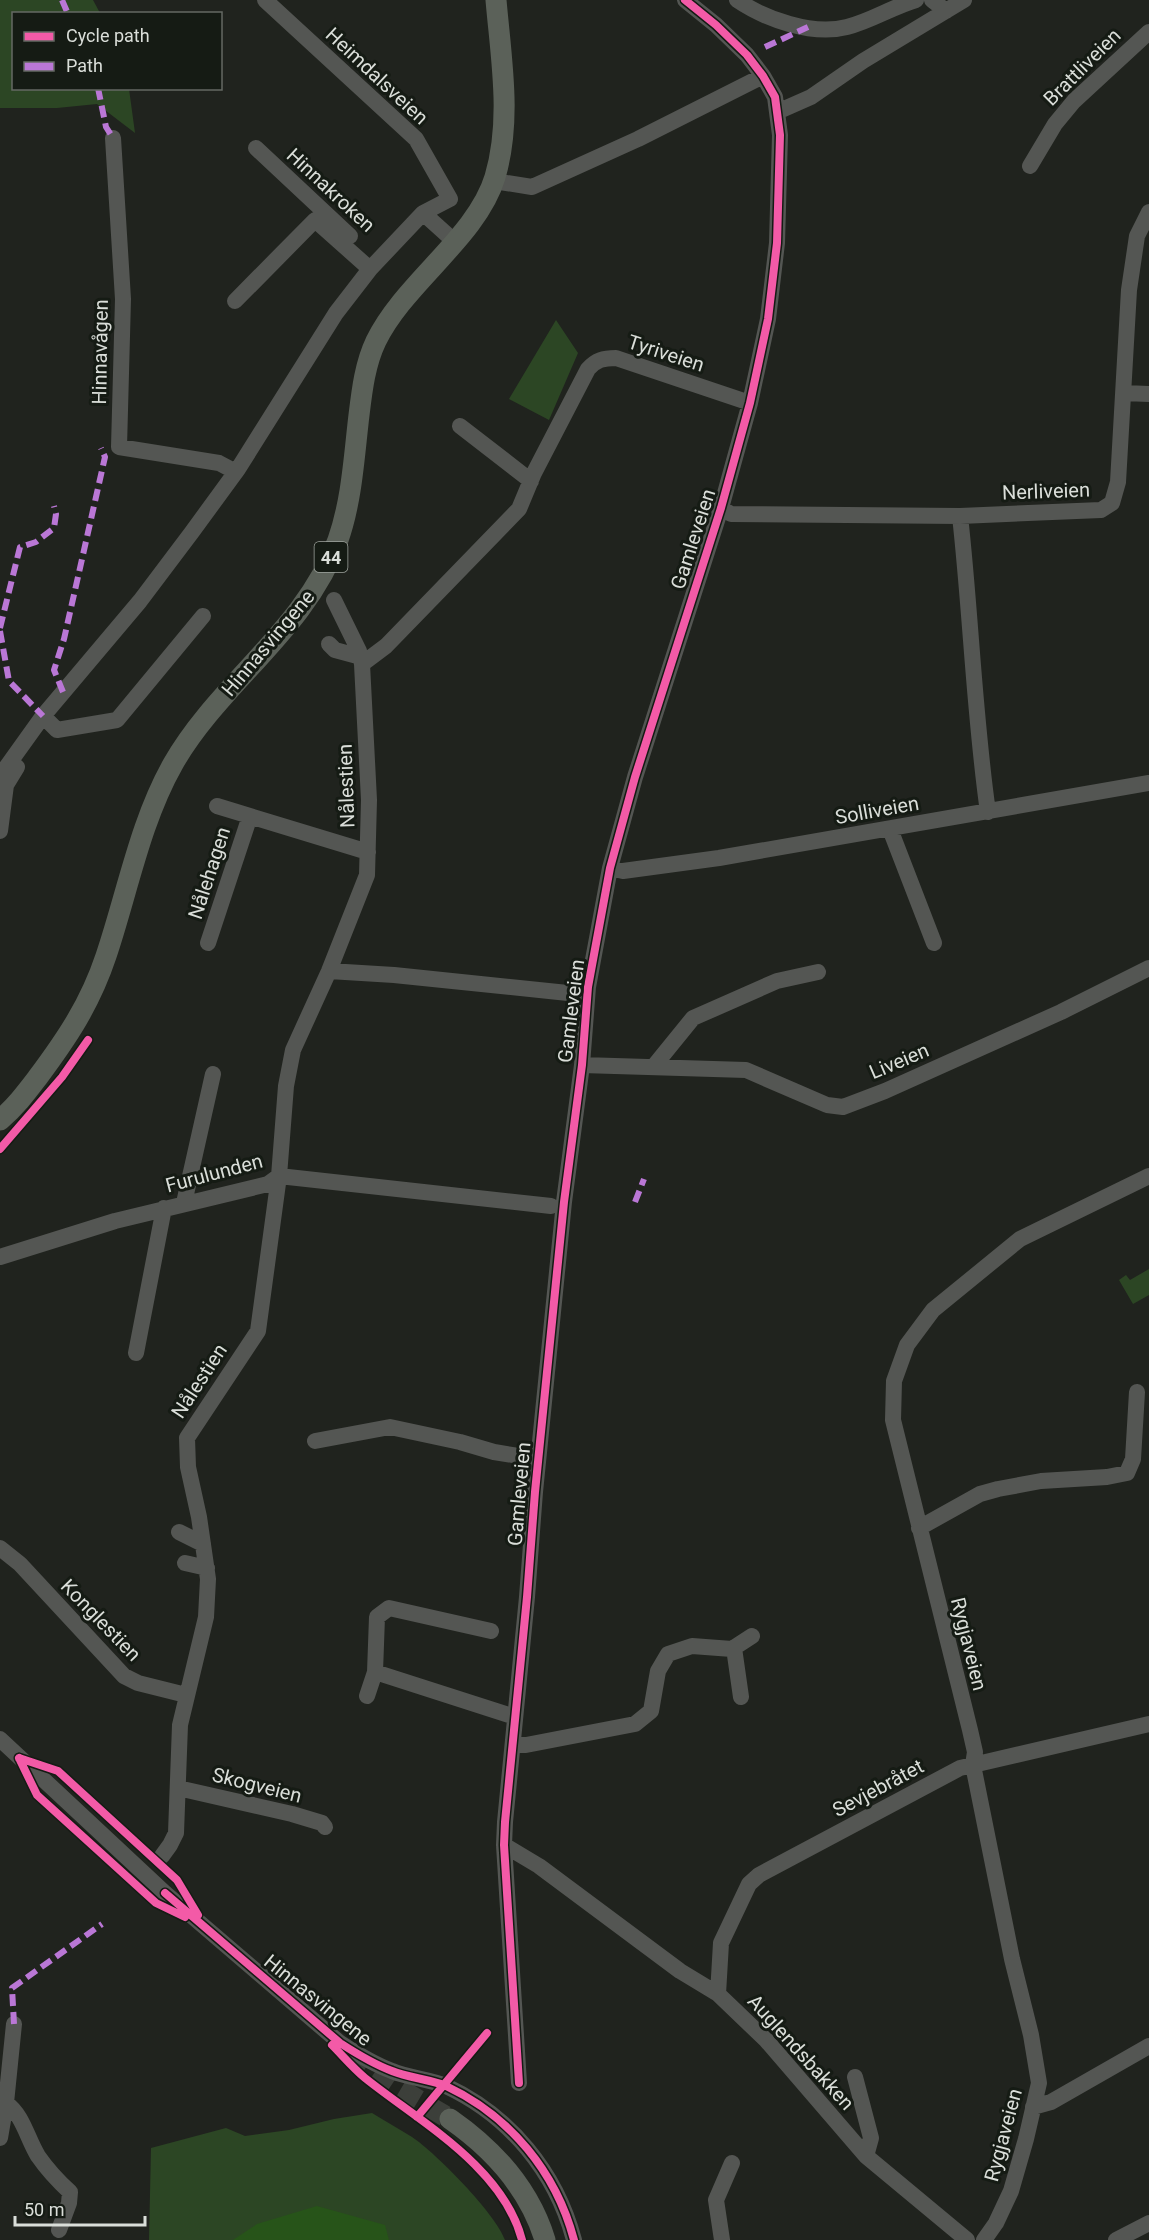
<svg xmlns="http://www.w3.org/2000/svg" width="1149" height="2240" font-family="Roboto,sans-serif">
<style>
.green{fill:#2c4624}
.water{fill:#275419}
.lines{fill:none;stroke-linecap:round;stroke-linejoin:round}
.major-tunnel{stroke:#3c3f3a;stroke-width:21;stroke-dasharray:21 10;stroke-linecap:butt}
.minor{stroke:#545653;stroke-width:16}
.major{stroke:#5b6159;stroke-width:21}
.quiet{stroke:#ba77d6;stroke-width:6;stroke-dasharray:12 6;stroke-linecap:butt}
.cycleway-casing{stroke:#151b14;stroke-width:11}
.cycleway{stroke:#f35aa7;stroke-width:8}
.labels{text-anchor:middle;dominant-baseline:central;stroke-width:6;stroke-linejoin:round;paint-order:stroke}
.shield{fill:#151b14;stroke:#9fa49e;stroke-width:1.5}
.shield-label{font-size:18px;font-weight:bold;fill:#daded9}
.street-label{font-size:20px;fill:#daded9;stroke:#151b14}
</style>
<rect width="100%" height="100%" fill="#20231e"/>
<path class="green" d="M 0,0 L 93,0 L 100,13 L 14,14 L 14,88 L 129,89 L 135,133 L 97,104 L 57,108 L 0,108 Z
M 556,320 L 578,353 L 549,420 L 509,399 Z
M 1149,1269 L 1149,1295 L 1133,1304 L 1119,1280 L 1126,1275 L 1130,1280 Z
M 372,2113 C 385,2121 399,2129 412,2137 C 436,2153 496,2214 505,2240 L 149,2240 L 151,2148 L 226,2128 L 245,2136 L 289,2130 L 334,2119 Z"/>
<path class="water" d="M 317,2206 L 385,2225 L 389,2240 L 233,2240 L 257,2224 Z"/>
<g class="lines">
<path class="major-tunnel" d="M 349,2055 L 396,2087 L 450,2119"/>
<path class="minor" d="M 265,0 L 416,139 L 450,199 L 423,213
M 737,0 C 765,19 812,36 847,27 C 871,21 892,7 916,0
M 932,0 L 946,11
M 777,112 L 811,97 L 863,61 L 964,0
M 113,138 L 123,299 L 119,447 L 219,463 L 236,472
M 256,148 L 350,236
M 1030,166 L 1055,124 L 1074,101 L 1149,32
M 494,181 L 532,187 L 638,139 L 763,76
M 235,301 L 315,220 L 370,269
M 1124,393 L 1149,394
M 460,426 L 531,481
M 721,508 L 731,514 L 960,516 L 1101,510 L 1112,503 L 1118,482 L 1129,290 L 1137,236 L 1149,212
M 960,516 C 971,615 974,714 988,812
M 329,644 L 335,650 L 361,657
M 362,664 L 386,646 L 519,509 L 534,473 L 588,369 C 596,360 603,358 616,358 L 750,403
M 43,716 L 57,730 L 117,720 L 203,616
M 0,776 L 43,716 L 140,601 L 192,532 L 238,469 L 336,313 L 370,269 L 423,213 L 454,241
M 217,806 L 368,852
M 890,829 L 934,943
M 0,831 L 6,785 L 17,767
M 610,868 L 623,871 L 719,858 L 1149,783
M 208,943 L 250,816
M 329,971 L 394,975 L 587,995
M 582,1065 L 746,1070 L 827,1105 L 843,1107 L 885,1091 L 1061,1012 L 1149,968
M 654,1066 L 693,1018 L 777,981 L 818,972
M 184,1203 L 213,1074
M 0,1257 L 115,1221 L 268,1184 L 279,1176 L 551,1206
M 136,1353 L 164,1208
M 315,1441 L 390,1427 L 460,1442 L 494,1452 L 538,1459
M 919,1528 L 980,1494 L 998,1489 L 1041,1481 L 1107,1477 L 1127,1473 L 1133,1459 L 1137,1392
M 179,1532 L 203,1544
M 0,1548 L 20,1564 L 124,1676 L 138,1683 L 186,1695
M 185,1563 L 207,1568
M 734,1648 L 741,1697
M 375,1672 L 515,1717
M 367,1696 L 375,1672 L 377,1617 L 389,1608 L 491,1631
M 0,1739 L 165,1893 L 340,2043 C 357,2054 373,2064 392,2071 C 409,2078 429,2079 446,2086 C 510,2116 556,2172 574,2240
M 513,1745 L 526,1745 L 635,1724 L 651,1711 L 658,1671 L 668,1654 L 692,1646 L 732,1649 L 752,1636
M 178,1788 L 292,1814 L 322,1823 L 325,1827
M 504,1845 L 539,1866 L 680,1971 L 718,1994 L 766,2040 L 866,2156 L 967,2240
M 162,1856 L 170,1845 L 176,1833 L 180,1725 L 206,1617 L 208,1579 L 199,1517 L 188,1467 L 187,1438 L 258,1331 L 279,1176 L 286,1086 L 293,1050 L 329,971 L 367,875 L 369,800 L 362,664 L 359,651 L 334,600
M 718,1994 L 721,1943 L 749,1884 L 759,1875 L 960,1768 L 1149,1724
M 855,2077 L 871,2138 L 866,2156
M 519,2083 L 504,1845 L 505,1822 L 527,1597 L 535,1492 L 564,1202 L 582,1065 L 588,987 L 610,868 L 635,777 L 721,508 L 750,403 L 768,319 L 777,243 L 780,135 L 775,97 L 763,76 L 747,55 L 716,25 L 685,0
M 6,2103 C 23,2115 27,2138 38,2156 C 47,2169 58,2181 70,2192 L 69,2203 L 59,2230
M 1033,2107 L 1051,2102 L 1149,2046
M 0,2138 L 6,2103 L 14,2024
M 722,2240 L 716,2200 L 732,2163
M 984,2240 L 996,2223 L 1011,2191 L 1026,2139 L 1039,2083 L 1031,2035 L 1012,1959 L 973,1765 L 975,1752 L 970,1730 L 893,1420 L 894,1381 L 907,1345 L 933,1310 L 1020,1239 L 1149,1176
M 1116,2240 L 1149,2223"/>
<path class="major" d="M 0,1120 C 16,1106 25,1094 38,1077 C 67,1038 90,1004 106,956 C 127,894 140,822 173,764 C 219,683 306,630 338,540 C 352,500 354,457 359,415 C 362,390 365,364 376,341 C 404,283 477,237 495,177 C 512,120 501,58 496,0
M 450,2119 C 493,2149 529,2188 545,2240"/>
<path class="quiet" d="M 62,0 L 68,14
M 765,47 L 808,27
M 98,88 L 106,127 L 113,138
M 0,628 L 20,547 L 36,542 L 54,528 L 56,514 L 54,506
M 0,631 L 9,681 L 43,716
M 63,692 L 54,670 L 64,639 L 105,457 L 101,448
M 635,1202 L 644,1179
M 14,2024 L 12,1988 L 102,1924"/>
<defs>
<path id="cycleway" d="M 0,1149 L 62,1077 L 88,1040
M 19,1758 L 58,1771 L 177,1880 L 198,1915
M 19,1758 L 37,1795 L 156,1903 L 185,1917
M 165,1893 L 340,2043 C 357,2054 373,2064 392,2071 C 409,2078 429,2079 446,2086 C 510,2116 556,2172 574,2240
M 332,2045 C 343,2056 353,2068 365,2078 C 420,2122 503,2167 522,2240
M 519,2083 L 504,1845 L 505,1822 L 527,1597 L 535,1492 L 564,1202 L 582,1065 L 588,987 L 610,868 L 635,777 L 721,508 L 750,403 L 768,319 L 777,243 L 780,135 L 775,97 L 763,76 L 747,55 L 716,25 L 685,0
M 417,2117 L 487,2033"/>
</defs>
<use href="#cycleway" class="cycleway-casing"/>
<use href="#cycleway" class="cycleway"/>
</g>
<g class="labels">
<rect class="shield" x="314.5" y="542" width="33" height="30" rx="4.5"/>
<g class="shield-label">
<text x="331" y="557">44</text>
</g>
<g class="street-label">
<text transform="translate(1082 67) rotate(-45)">Brattliveien</text>
<text transform="translate(377 76) rotate(43)">Heimdalsveien</text>
<text transform="translate(331 190) rotate(43)">Hinnakroken</text>
<text transform="translate(100 352) rotate(-89)">Hinnavågen</text>
<text transform="translate(666 353) rotate(18)">Tyriveien</text>
<text transform="translate(1046 491) rotate(-2)">Nerliveien</text>
<text transform="translate(693 539) rotate(-72)">Gamleveien</text>
<text transform="translate(268 643) rotate(-50)">Hinnasvingene</text>
<text transform="translate(346 786) rotate(-92)">Nålestien</text>
<text transform="translate(877 810) rotate(-10)">Solliveien</text>
<text transform="translate(209 873) rotate(-72)">Nålehagen</text>
<text transform="translate(571 1011) rotate(-83)">Gamleveien</text>
<text transform="translate(899 1061) rotate(-23)">Liveien</text>
<text transform="translate(214 1173) rotate(-15)">Furulunden</text>
<text transform="translate(199 1381) rotate(-57)">Nålestien</text>
<text transform="translate(519 1494) rotate(-85)">Gamleveien</text>
<text transform="translate(101 1620) rotate(46)">Konglestien</text>
<text transform="translate(969 1644) rotate(76)">Rygjaveien</text>
<text transform="translate(257 1785) rotate(14)">Skogveien</text>
<text transform="translate(878 1788) rotate(-28)">Sevjebråtet</text>
<text transform="translate(318 2000) rotate(39)">Hinnasvingene</text>
<text transform="translate(801 2052) rotate(48)">Auglendsbakken</text>
<text transform="translate(1003 2135) rotate(-75)">Rygjaveien</text>
</g>
</g>
<rect x="12" y="12" width="210" height="78" fill="#151b14" stroke="#646963" stroke-width="1.5"/>
<rect x="24" y="32" width="30" height="9" fill="#f35aa7" stroke="#646963" stroke-width="1.5"/>
<text x="66" y="42" font-size="18" fill="#daded9">Cycle path</text>
<rect x="24" y="62" width="30" height="9" fill="#ba77d6" stroke="#646963" stroke-width="1.5"/>
<text x="66" y="72" font-size="18" fill="#daded9">Path</text>
<path d="M15 2216v9h130v-9" fill="none" stroke="#daded9" stroke-width="3"/>
<text x="24" y="2216" font-size="18" fill="#daded9" stroke="#151b14" stroke-width="4.5" paint-order="stroke">50 m</text>
</svg>
